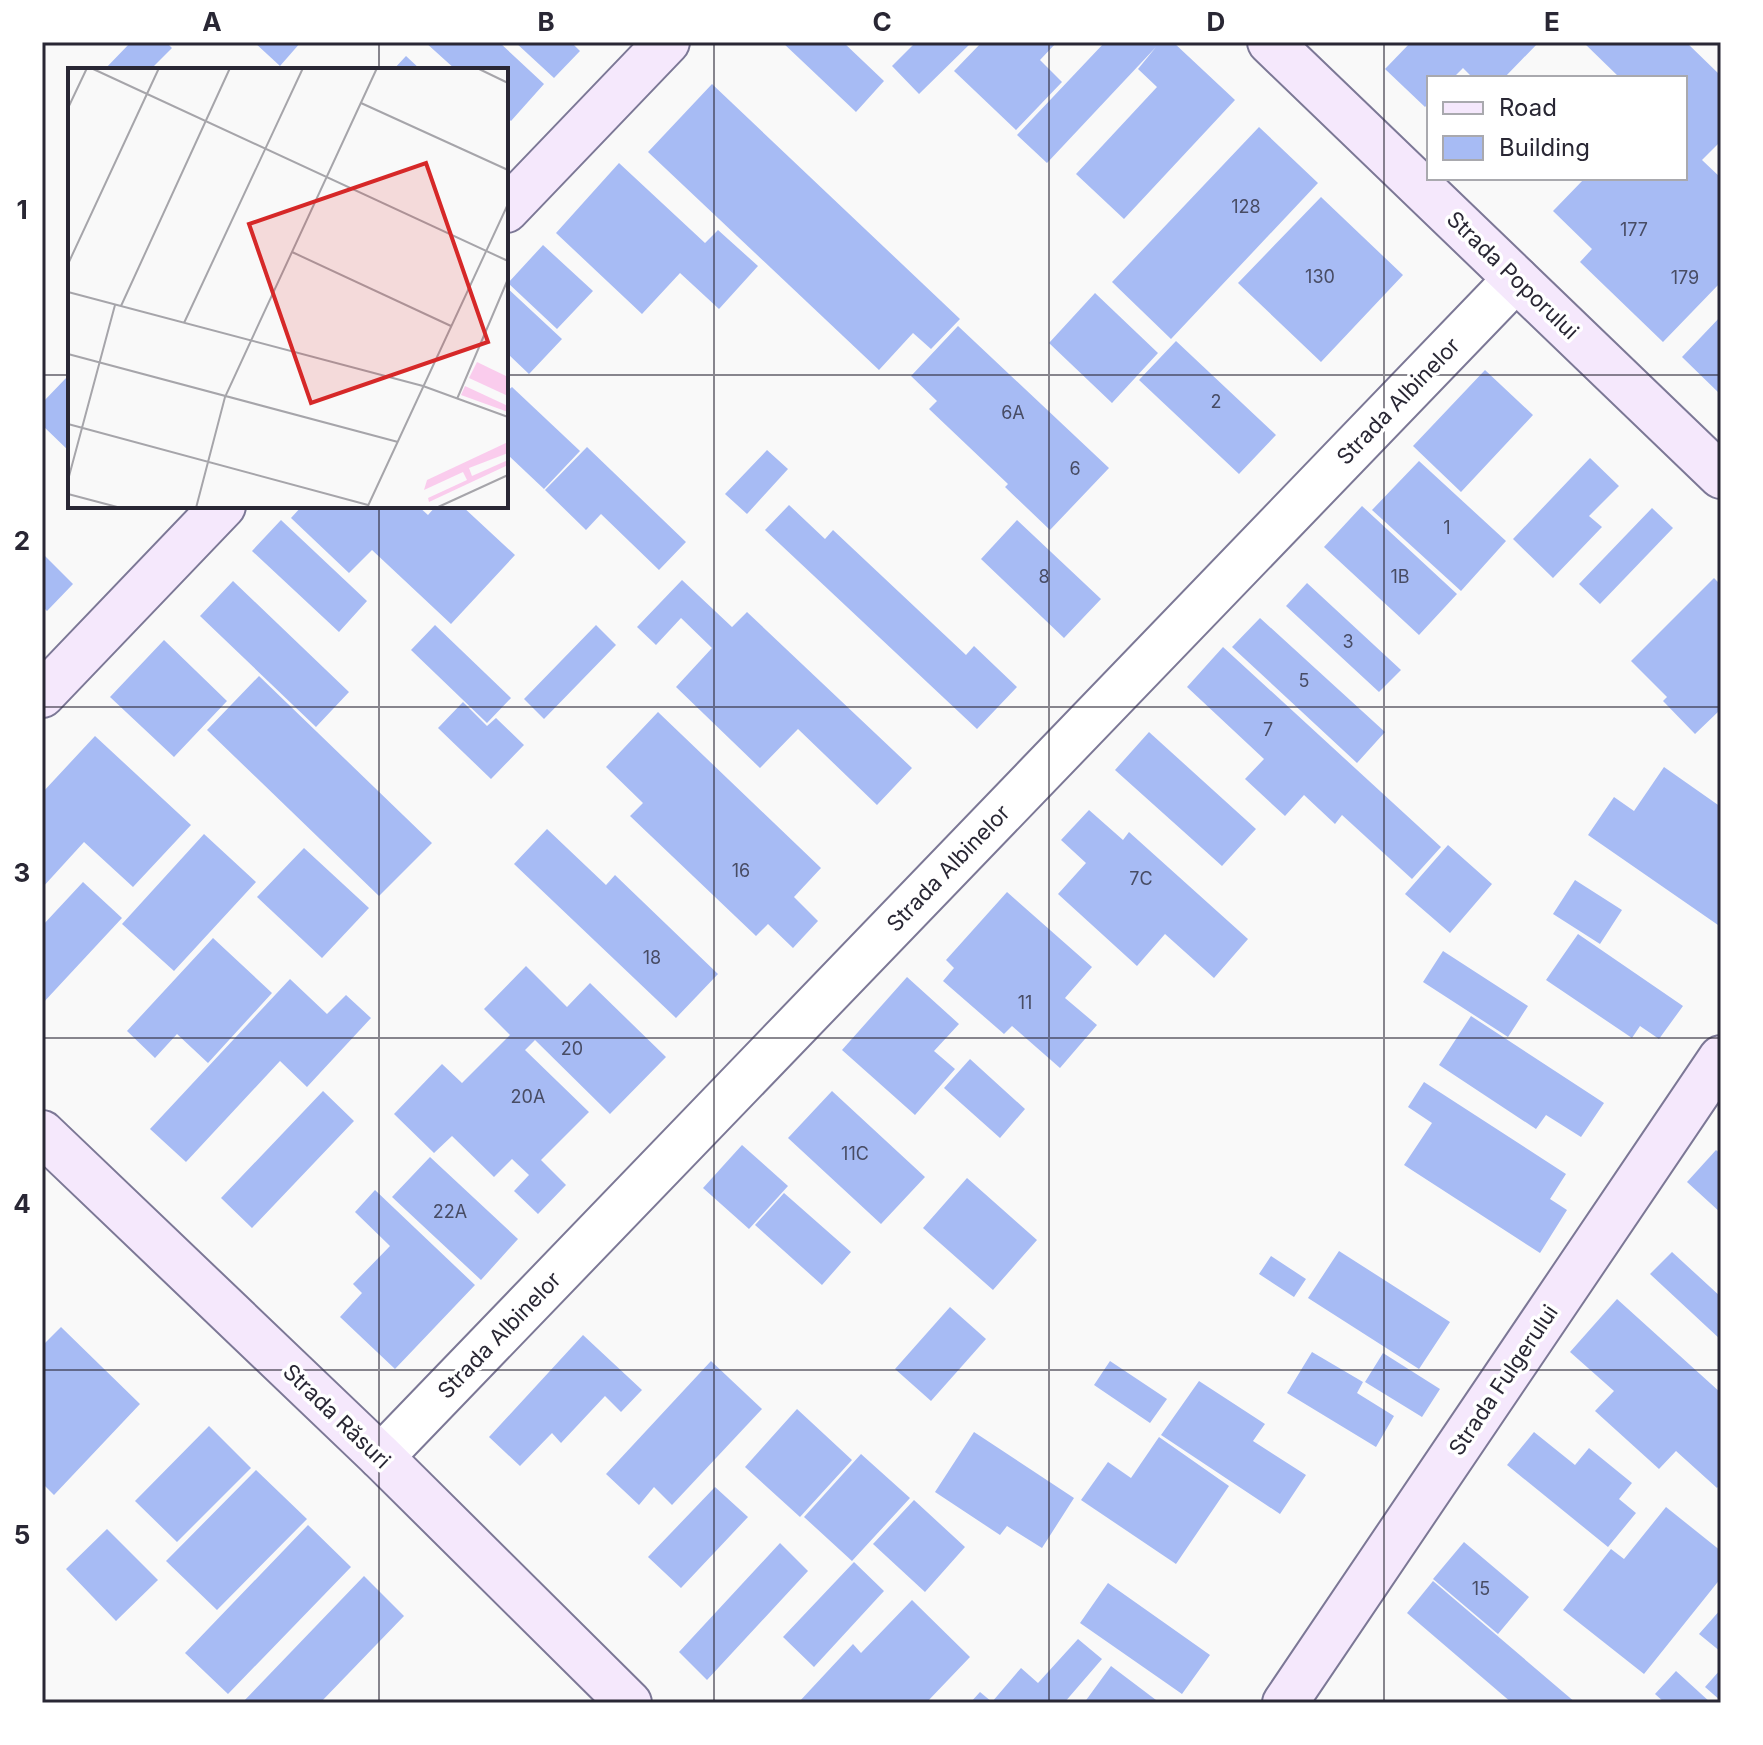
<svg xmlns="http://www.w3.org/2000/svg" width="1763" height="1745" font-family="Inter,sans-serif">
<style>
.building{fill:#a7bbf4}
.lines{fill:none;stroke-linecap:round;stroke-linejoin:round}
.street-casing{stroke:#7c7896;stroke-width:48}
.secondary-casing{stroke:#7c7896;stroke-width:48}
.street{stroke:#fff;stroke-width:44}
.secondary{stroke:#f5e8fc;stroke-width:44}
.grid{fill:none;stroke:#292734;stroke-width:2;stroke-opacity:0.55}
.labels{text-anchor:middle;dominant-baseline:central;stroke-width:7;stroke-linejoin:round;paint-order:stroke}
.number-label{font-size:18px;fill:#484c64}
.street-label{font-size:22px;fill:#292734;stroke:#fff}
.inset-road{fill:none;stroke:#a6a5aa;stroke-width:2}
.view{fill:#d62828;fill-opacity:0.15;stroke:#d62828;stroke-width:4}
.inset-edge{fill:none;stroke:#292734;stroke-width:4}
.neatline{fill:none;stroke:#292734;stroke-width:3}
.grid-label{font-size:26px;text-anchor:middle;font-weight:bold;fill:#292734}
</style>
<rect width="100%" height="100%" fill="#f9f9f9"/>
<path class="building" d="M 131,42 L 166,42 L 172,48 L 150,70 L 104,70 Z
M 254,42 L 301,42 L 280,66 Z
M 425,42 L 499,42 L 544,84 L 511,121 L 506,116 L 506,70 L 456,70 Z
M 515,42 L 571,42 L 580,51 L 554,78 Z
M 782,42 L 843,42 L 884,81 L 856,112 Z
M 916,42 L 972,42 L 919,94 L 892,66 Z
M 982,42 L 1057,42 L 1040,60 L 1062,82 L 1016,130 L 954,71 Z
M 1105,42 L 1173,42 L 1235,100 L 1124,219 L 1076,174 L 1157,87 L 1138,69 L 1156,47 L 1047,163 L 1017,135 Z
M 1411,42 L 1539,42 L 1504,78 L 1473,78 L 1463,68 L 1453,78 L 1429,78 L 1429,103 L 1425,107 L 1385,69 Z
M 1583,42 L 1686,42 L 1721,76 L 1721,141 L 1702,160 L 1721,178 L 1721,282 L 1663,342 L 1580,262 L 1592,249 L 1553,211 L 1585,178 L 1685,178 L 1685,78 L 1620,78 Z
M 406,56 L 421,70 L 393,70 Z
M 712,84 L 960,319 L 931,349 L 913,333 L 879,370 L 648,152 Z
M 1259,127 L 1318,183 L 1171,339 L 1112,282 Z
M 619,163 L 705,243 L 718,230 L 758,266 L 719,309 L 680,273 L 642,314 L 556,233 Z
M 1321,197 L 1403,275 L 1321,362 L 1238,283 Z
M 543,245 L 593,291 L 557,329 L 508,283 Z
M 506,287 L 562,339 L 529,374 L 506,352 Z
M 1095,293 L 1158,353 L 1112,403 L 1049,343 Z
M 1721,316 L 1721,395 L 1682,357 Z
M 958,326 L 1109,468 L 1050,530 L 1005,487 L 1008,484 L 929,409 L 937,401 L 911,376 Z
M 1176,341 L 1276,435 L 1239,474 L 1139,380 Z
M 1485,370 L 1533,415 L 1461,492 L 1413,446 Z
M 67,377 L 70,380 L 70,452 L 42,425 L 42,403 Z
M 512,387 L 580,451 L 544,489 L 506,453 L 506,392 Z
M 587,447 L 686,542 L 659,570 L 601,514 L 586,530 L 545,490 Z
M 767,450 L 788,469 L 747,514 L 725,494 Z
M 1590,458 L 1619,486 L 1589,516 L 1602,527 L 1553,578 L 1513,539 Z
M 1419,461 L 1506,541 L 1461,591 L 1372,510 Z
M 789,505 L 825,539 L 833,530 L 966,655 L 974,646 L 1017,687 L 977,729 L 765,530 Z
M 302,506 L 418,506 L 428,515 L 436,506 L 462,506 L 515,555 L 451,624 L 372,550 L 349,573 L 291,518 Z
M 1362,506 L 1457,594 L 1419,635 L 1324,547 Z
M 1652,508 L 1673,528 L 1600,604 L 1579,584 Z
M 281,520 L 367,601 L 339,632 L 252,551 Z
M 1017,520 L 1101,599 L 1064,638 L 981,559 Z
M 42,553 L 73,584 L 47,611 L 42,606 Z
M 1714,578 L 1721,585 L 1721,713 L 1719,711 L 1695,734 L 1663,701 L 1667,697 L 1631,661 Z
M 682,580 L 732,627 L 747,612 L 912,768 L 877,805 L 798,729 L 760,768 L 676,687 L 712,648 L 681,618 L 656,645 L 637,627 Z
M 233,581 L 349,692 L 316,727 L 200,616 Z
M 1307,583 L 1401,670 L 1379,692 L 1286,606 Z
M 1260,618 L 1385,732 L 1357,763 L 1232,647 Z
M 435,625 L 511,698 L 487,723 L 411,650 Z
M 596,625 L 616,645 L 544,719 L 524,699 Z
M 164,640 L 227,701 L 174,757 L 110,697 Z
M 1223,647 L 1441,847 L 1412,879 L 1342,815 L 1335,824 L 1304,795 L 1285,816 L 1245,779 L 1264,759 L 1187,687 Z
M 259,676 L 432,843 L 379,896 L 207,730 Z
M 463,702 L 487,726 L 496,718 L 524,745 L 491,779 L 438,728 Z
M 658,712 L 821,868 L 794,897 L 818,921 L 793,948 L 768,924 L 756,936 L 630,816 L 643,803 L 606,767 Z
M 1149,732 L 1256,829 L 1222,866 L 1115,770 Z
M 95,736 L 191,825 L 133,887 L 84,842 L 42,888 L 42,793 Z
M 1664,767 L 1721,807 L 1721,921 L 1718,925 L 1588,835 L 1614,797 L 1634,811 Z
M 1089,810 L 1123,840 L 1129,832 L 1248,939 L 1214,978 L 1165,934 L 1137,966 L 1058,894 L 1086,863 L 1061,840 Z
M 547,829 L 606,885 L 615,875 L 718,974 L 676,1018 L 514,864 Z
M 204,834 L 256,882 L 174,971 L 122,924 Z
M 1448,845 L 1492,884 L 1450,933 L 1405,894 Z
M 304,848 L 369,908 L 322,958 L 257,897 Z
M 1575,880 L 1622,910 L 1600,944 L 1553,914 Z
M 83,882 L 122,918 L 42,1004 L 42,926 Z
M 1007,892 L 1092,967 L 1065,998 L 1097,1025 L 1060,1068 L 1012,1026 L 1004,1034 L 943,981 L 954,968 L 946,960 Z
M 1578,934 L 1683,1006 L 1659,1039 L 1640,1026 L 1632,1038 L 1546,980 Z
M 213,938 L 272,993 L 208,1063 L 177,1034 L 155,1058 L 127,1031 Z
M 1443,951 L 1528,1006 L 1508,1037 L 1423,982 Z
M 526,966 L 567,1007 L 590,983 L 666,1057 L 610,1114 L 535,1040 L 525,1050 L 589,1112 L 541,1160 L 566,1185 L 538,1214 L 514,1191 L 529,1175 L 512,1159 L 494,1177 L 452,1136 L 434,1153 L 394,1114 L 442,1064 L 462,1083 L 510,1035 L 484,1009 Z
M 907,977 L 959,1024 L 934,1051 L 955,1069 L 915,1115 L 842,1050 Z
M 290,979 L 327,1014 L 346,995 L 371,1018 L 307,1087 L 280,1061 L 186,1162 L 150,1129 Z
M 1471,1016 L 1604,1103 L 1581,1137 L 1546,1115 L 1536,1129 L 1439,1065 Z
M 970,1059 L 1025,1109 L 1000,1138 L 944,1088 Z
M 1424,1082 L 1566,1174 L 1550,1199 L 1567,1210 L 1540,1253 L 1404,1165 L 1432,1123 L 1408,1107 Z
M 323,1091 L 354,1121 L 252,1228 L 221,1198 Z
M 832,1091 L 925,1177 L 881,1224 L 788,1138 Z
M 742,1145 L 788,1186 L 749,1229 L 703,1188 Z
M 1716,1150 L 1721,1154 L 1721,1213 L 1687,1182 Z
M 430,1157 L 518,1239 L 481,1280 L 392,1197 Z
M 967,1178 L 1037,1240 L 993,1290 L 923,1228 Z
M 375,1190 L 475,1285 L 395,1369 L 340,1317 L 362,1293 L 353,1284 L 390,1246 L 355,1212 Z
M 784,1193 L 851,1252 L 822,1285 L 755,1225 Z
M 1339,1251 L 1450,1322 L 1419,1369 L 1308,1298 Z
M 1672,1252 L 1721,1297 L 1721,1340 L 1650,1274 Z
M 1271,1256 L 1306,1279 L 1294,1297 L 1259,1274 Z
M 1617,1299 L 1721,1393 L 1721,1483 L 1717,1488 L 1676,1451 L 1659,1469 L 1595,1411 L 1614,1391 L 1570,1352 Z
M 950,1307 L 986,1339 L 931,1401 L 895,1369 Z
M 61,1327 L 140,1404 L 54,1495 L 42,1483 L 42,1346 Z
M 583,1335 L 642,1390 L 621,1412 L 605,1396 L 561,1443 L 552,1433 L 520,1466 L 489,1437 Z
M 1312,1352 L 1363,1382 L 1357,1393 L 1394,1416 L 1376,1447 L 1287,1393 Z
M 1383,1353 L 1440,1389 L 1422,1417 L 1365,1382 Z
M 711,1361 L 762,1409 L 672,1505 L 654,1487 L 639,1505 L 606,1474 Z
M 1110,1361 L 1167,1399 L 1150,1423 L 1094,1385 Z
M 1199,1381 L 1265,1424 L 1253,1441 L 1306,1475 L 1280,1514 L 1161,1435 Z
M 797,1409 L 852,1460 L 800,1517 L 745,1467 Z
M 209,1426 L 251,1468 L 177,1542 L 135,1501 Z
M 974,1432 L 1074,1498 L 1042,1548 L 1007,1526 L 1000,1535 L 935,1492 Z
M 1534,1432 L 1575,1465 L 1589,1448 L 1632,1483 L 1619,1499 L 1636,1513 L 1608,1547 L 1507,1465 Z
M 1159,1437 L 1229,1486 L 1176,1564 L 1081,1500 L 1108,1462 L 1131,1478 Z
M 861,1454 L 910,1498 L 852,1561 L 804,1517 Z
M 256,1470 L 307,1519 L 217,1610 L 166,1561 Z
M 715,1487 L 748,1517 L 681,1588 L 648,1557 Z
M 914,1500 L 965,1547 L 925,1592 L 873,1544 Z
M 1666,1507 L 1721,1551 L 1721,1578 L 1644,1674 L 1563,1610 L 1611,1549 L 1624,1559 Z
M 308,1525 L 351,1567 L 228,1694 L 185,1653 Z
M 107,1529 L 158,1580 L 116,1621 L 66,1569 Z
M 1464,1542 L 1529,1597 L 1498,1634 L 1433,1579 Z
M 780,1543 L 808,1571 L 707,1680 L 679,1652 Z
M 854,1562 L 884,1591 L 814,1667 L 783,1637 Z
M 364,1576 L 404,1616 L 320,1703 L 242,1703 Z
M 1433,1581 L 1576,1703 L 1512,1703 L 1407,1613 Z
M 1108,1583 L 1210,1655 L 1182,1694 L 1080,1623 Z
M 912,1600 L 970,1657 L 926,1703 L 798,1703 L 853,1644 L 861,1653 Z
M 1721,1609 L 1721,1652 L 1699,1634 Z
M 1078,1639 L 1102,1659 L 1064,1703 L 970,1703 L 980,1692 L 992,1702 L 1021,1668 L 1038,1683 Z
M 1111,1666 L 1160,1703 L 1084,1703 Z
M 1721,1669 L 1721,1701 L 1705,1687 Z
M 1676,1671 L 1711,1703 L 1665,1703 L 1655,1694 Z"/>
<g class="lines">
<defs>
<path id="street" d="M 381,1457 L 1516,279"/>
<path id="secondary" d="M 1270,42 L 1721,476
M 506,210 L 667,42
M 42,695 L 223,506
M 42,1133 L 381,1457 L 629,1703
M 1285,1703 L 1721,1058"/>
</defs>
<use href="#street" class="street-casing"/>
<use href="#secondary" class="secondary-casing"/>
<use href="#street" class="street"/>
<use href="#secondary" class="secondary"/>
</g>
<path class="grid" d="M 379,42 L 379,70M 714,42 L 714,1703M 1049,42 L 1049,1703M 1384,42 L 1384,1703M 42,375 L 70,375M 506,375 L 1721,375M 379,506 L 379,1703M 42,707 L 1721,707M 42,1038 L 1721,1038M 42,1370 L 1721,1370"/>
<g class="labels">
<g class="number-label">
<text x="1246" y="206">128</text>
<text x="1634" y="229">177</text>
<text x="1320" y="276">130</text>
<text x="1685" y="277">179</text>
<text x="1216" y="401">2</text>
<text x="1013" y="412">6A</text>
<text x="1075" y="468">6</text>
<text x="1447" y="527">1</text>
<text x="1044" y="576">8</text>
<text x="1400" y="576">1B</text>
<text x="1348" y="641">3</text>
<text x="1304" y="680">5</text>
<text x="1268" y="729">7</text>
<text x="741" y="870">16</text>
<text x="1141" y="878">7C</text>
<text x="652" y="957">18</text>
<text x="1025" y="1002">11</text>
<text x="572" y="1048">20</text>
<text x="528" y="1096">20A</text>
<text x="855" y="1153">11C</text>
<text x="450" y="1211">22A</text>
<text x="1481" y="1588">15</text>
</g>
<g class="street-label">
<text transform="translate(1513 275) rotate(44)">Strada Poporului</text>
<text transform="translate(1398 401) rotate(-46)">Strada Albinelor</text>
<text transform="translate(948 868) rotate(-46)">Strada Albinelor</text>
<text transform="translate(499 1335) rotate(-46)">Strada Albinelor</text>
<text transform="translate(1503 1380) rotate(-56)">Strada Fulgerului</text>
<text transform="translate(337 1416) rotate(44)">Strada Răsuri</text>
</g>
</g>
<g transform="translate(68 68)">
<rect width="440" height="440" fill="#f9f9f9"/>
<path d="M 409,294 L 440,309 L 440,328 L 401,310 ZM 397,318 L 440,338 L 440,344 L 393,327 ZM 440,374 L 440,385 L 401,400 L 404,408 L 440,392 L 440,397 L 361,434 L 360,430 L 399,412 L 395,404 L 356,422 L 359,412 Z" fill="#facced"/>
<path class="inset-road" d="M 23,0 L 440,193M 409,0 L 440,15M 293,35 L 440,102M 0,40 L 19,0M 224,184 L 383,258M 0,196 L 91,0M 0,224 L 355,318 L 440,349M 53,238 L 162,0M 116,255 L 235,0M 0,286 L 330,374M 389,331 L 440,211M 0,356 L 300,437M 0,412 L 47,237M 0,426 L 53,440M 128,440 L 157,329 L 309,0M 299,440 L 440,136M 368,440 L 440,407"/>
<path class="view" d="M 358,95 L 420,274 L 243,335 L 181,156 Z"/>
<rect width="440" height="440" class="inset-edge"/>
</g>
<rect width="1763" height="1745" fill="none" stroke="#ffffff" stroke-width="88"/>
<rect x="1427" y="76" width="260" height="104" fill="#ffffff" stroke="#a9a9ae" stroke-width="2"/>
<rect x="1443" y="102" width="40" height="12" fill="#f5e8fc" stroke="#a9a9ae" stroke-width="2"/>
<text x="1499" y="116" font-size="24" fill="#292734">Road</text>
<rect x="1443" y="136" width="40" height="24" fill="#a7bbf4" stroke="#a9a9ae" stroke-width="2"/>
<text x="1499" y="156" font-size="24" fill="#292734">Building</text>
<rect x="44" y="44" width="1675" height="1657" class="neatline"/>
<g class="grid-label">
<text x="212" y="31">A</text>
<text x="546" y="31">B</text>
<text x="882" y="31">C</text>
<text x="1216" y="31">D</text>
<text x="1552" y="31">E</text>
<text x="22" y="219">1</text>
<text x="22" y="550">2</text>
<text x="22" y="882">3</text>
<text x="22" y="1213">4</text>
<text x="22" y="1544">5</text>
</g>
</svg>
